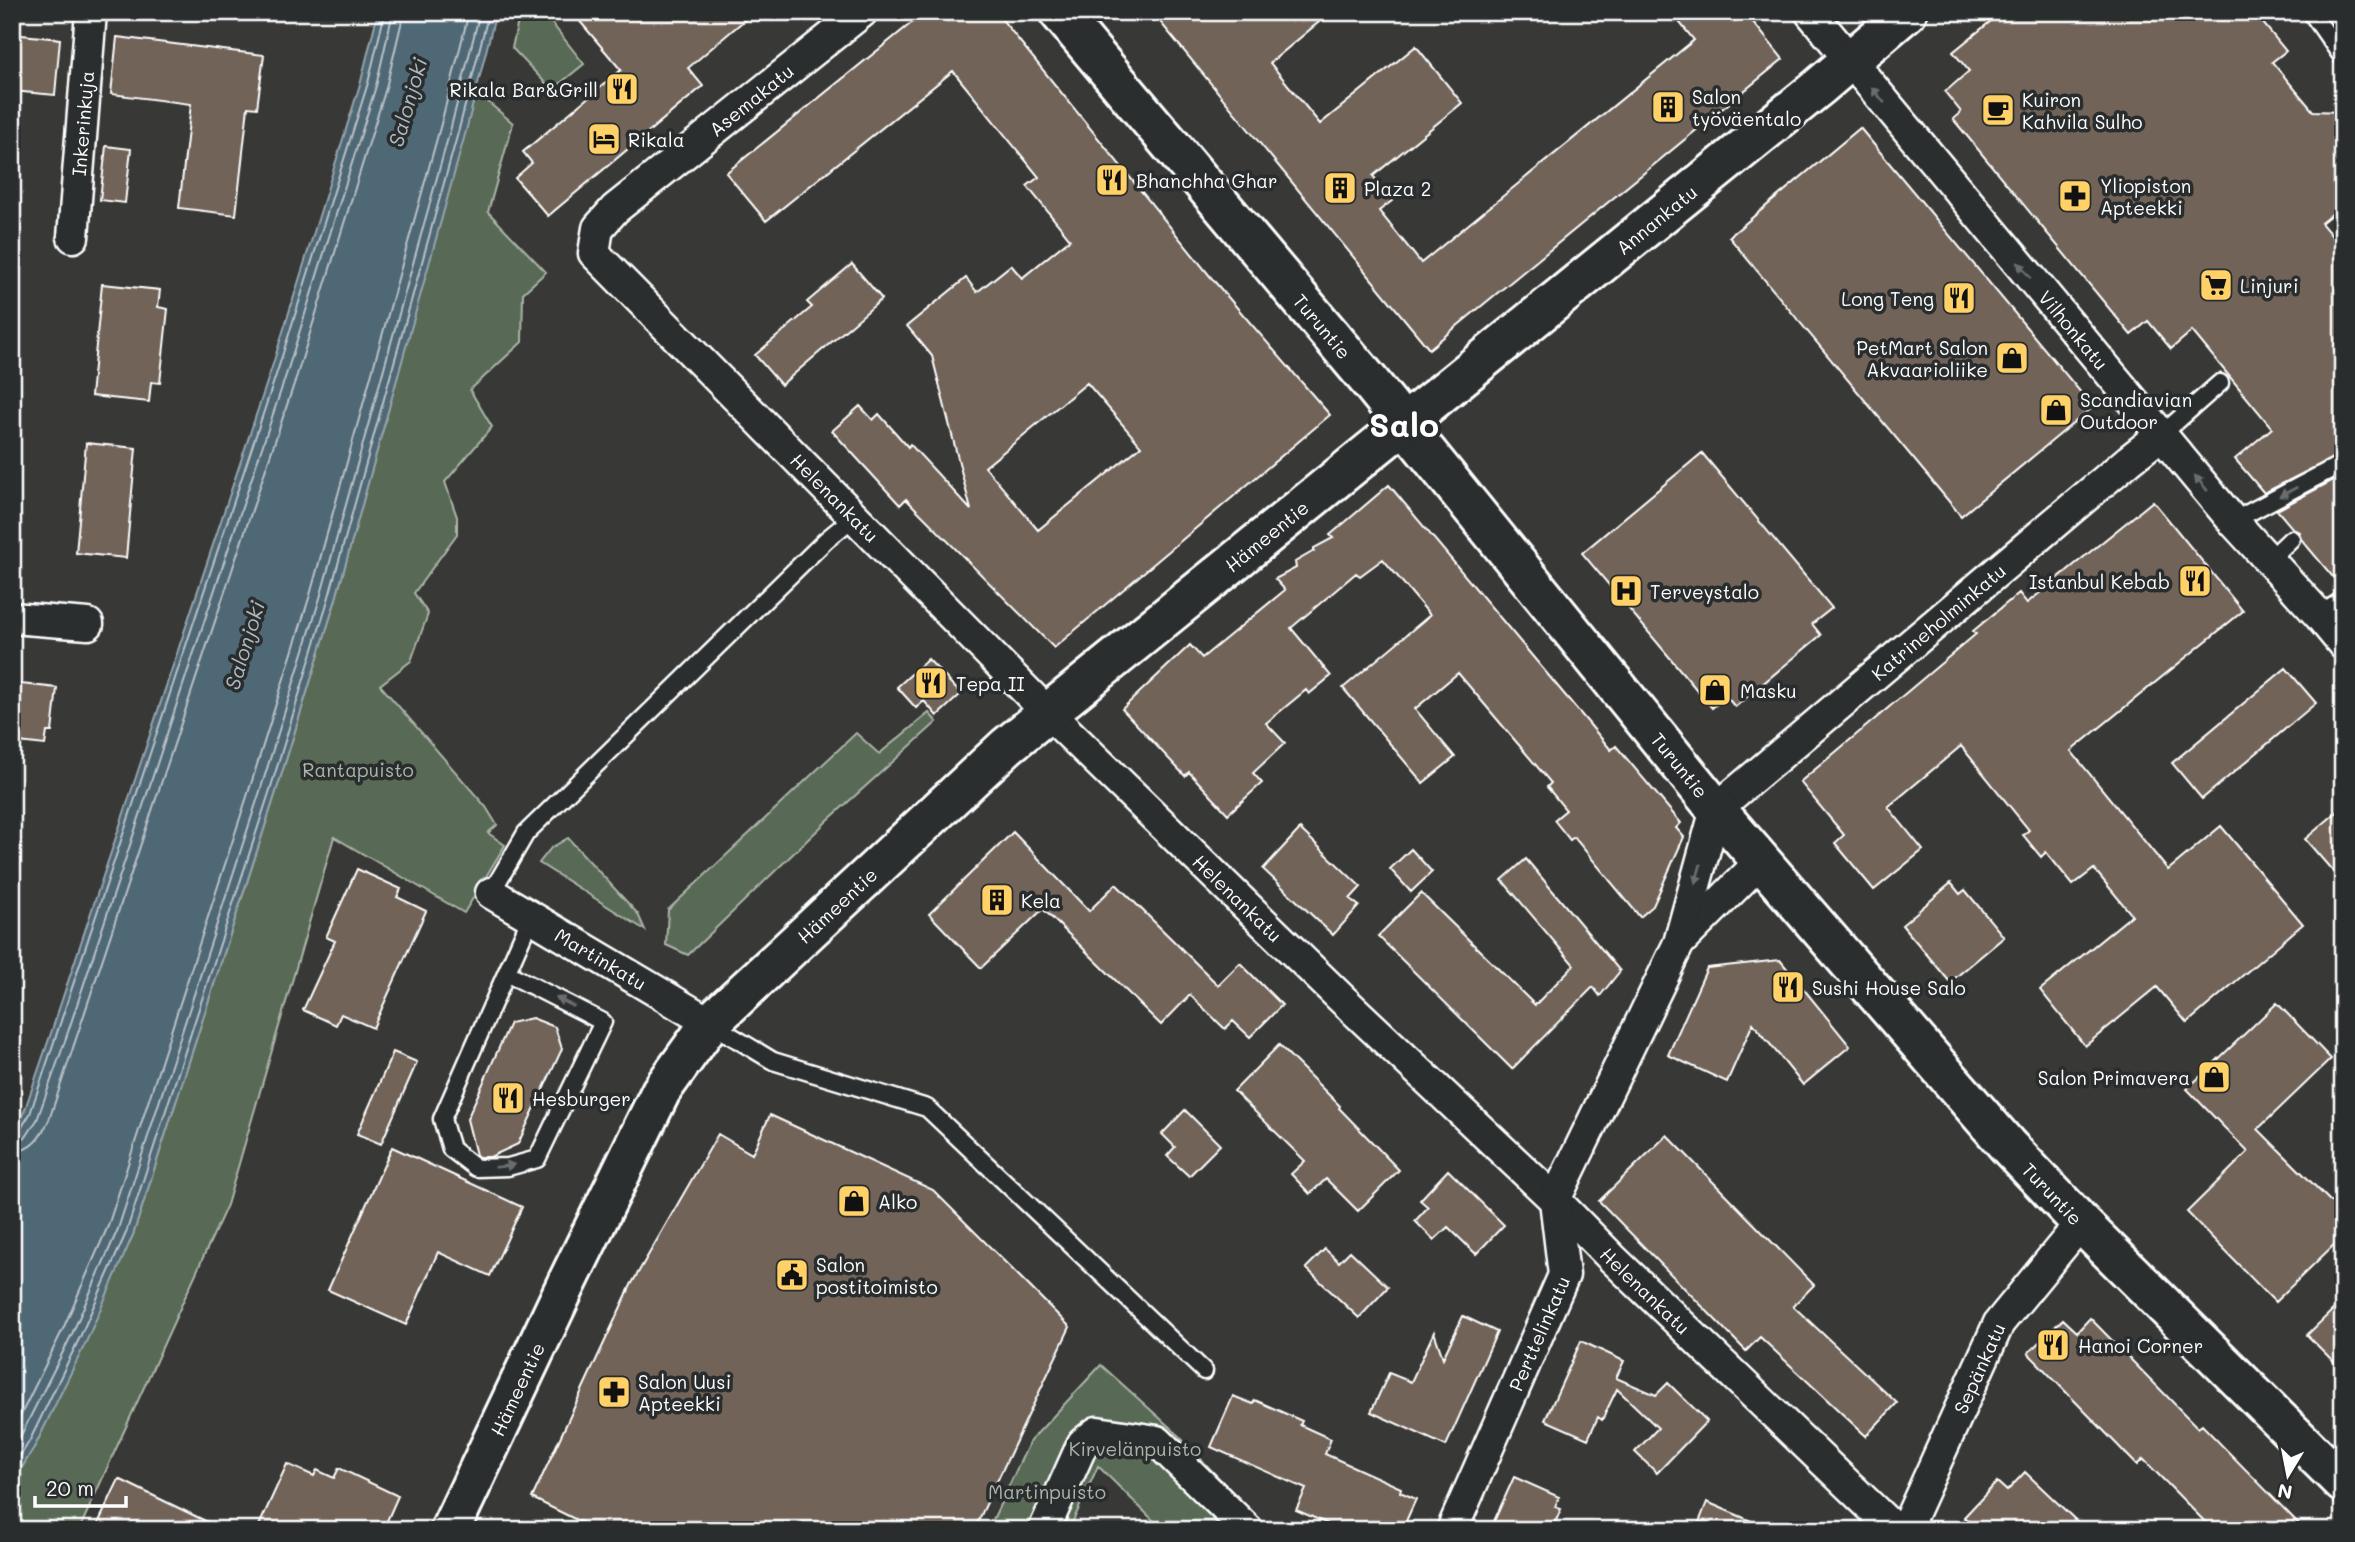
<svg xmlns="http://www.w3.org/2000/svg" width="2355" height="1542" font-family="Mali,sans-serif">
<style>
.green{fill:#586b55;stroke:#acb5aa;stroke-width:2}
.water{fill:#506774;stroke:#96a4ac;stroke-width:2}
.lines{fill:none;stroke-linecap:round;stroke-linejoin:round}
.shore{stroke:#b9c2c7;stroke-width:2}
.building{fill:#716458;stroke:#fff;stroke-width:2;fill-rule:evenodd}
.lane-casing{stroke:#fff;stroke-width:21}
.street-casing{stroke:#fff;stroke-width:35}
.secondary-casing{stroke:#fff;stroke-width:44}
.lane{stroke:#2a2d2e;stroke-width:16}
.street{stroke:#2a2d2e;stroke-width:30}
.secondary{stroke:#2a2d2e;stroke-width:38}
.oneway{fill:#6a6c6d}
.labels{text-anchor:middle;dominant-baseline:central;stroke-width:7;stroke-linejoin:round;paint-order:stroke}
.poi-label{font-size:19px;fill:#fff;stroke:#2a2d2e;text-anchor:start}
.street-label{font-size:19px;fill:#fff;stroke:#2a2d2e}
.park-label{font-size:19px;fill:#acb5aa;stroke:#2a2d2e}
.water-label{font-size:21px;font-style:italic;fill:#b0bbc0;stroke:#2a2d2e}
.town-label{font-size:33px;font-weight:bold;fill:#fff;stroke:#2a2d2e}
</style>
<rect width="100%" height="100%" fill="#383836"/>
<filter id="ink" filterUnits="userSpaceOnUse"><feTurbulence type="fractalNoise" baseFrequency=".0143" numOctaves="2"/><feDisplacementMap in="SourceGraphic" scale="14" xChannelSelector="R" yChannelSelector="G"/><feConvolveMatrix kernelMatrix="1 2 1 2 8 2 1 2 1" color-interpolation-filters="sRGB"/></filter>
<g filter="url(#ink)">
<path class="green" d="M 520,12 L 543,12 L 584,64 L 552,90 L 512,48 Z
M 476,92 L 513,123 L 488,212 L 546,272 L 523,293 L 522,342 L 470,390 L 492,427 L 445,482 L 457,517 L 457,534 L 414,593 L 428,614 L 411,661 L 380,685 L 486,807 L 497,825 L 488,833 L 505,845 L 464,913 L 334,837 L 227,1205 L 79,1530 L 12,1530 L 12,1484 L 36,1444 L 133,1235 L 276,792 L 335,602 Z
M 929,713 L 937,722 L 827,821 L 688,955 L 666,945 L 668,910 L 856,733 L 879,754 Z
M 568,838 L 638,914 L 645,930 L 539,863 L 551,848 Z
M 1101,1365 L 1173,1430 L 1269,1530 L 1163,1530 L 1098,1466 L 1069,1530 L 988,1530 L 1030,1441 Z"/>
<path class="water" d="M 378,12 L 496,12 L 466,131 L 335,602 L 276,792 L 133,1235 L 87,1340 L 36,1444 L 12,1484 L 12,1130 L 24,1112 L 50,1036 L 272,367 L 361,81 Z"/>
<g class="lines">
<path class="shore" d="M 12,1133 L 20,1130 L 30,1114 L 278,369 L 368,83 L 385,12
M 12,1141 L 26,1137 L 37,1120 L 65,1041 L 287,372 L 376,86 L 393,12
M 12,1152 C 32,1151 41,1137 49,1120 L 297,375 L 386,88 L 404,12
M 12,1433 L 63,1329 L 108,1226 L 251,784 L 310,595 L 441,124 L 469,12
M 12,1453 L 72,1334 L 118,1229 L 261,788 L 320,598 L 451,127 L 480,12
M 12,1470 L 30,1440 L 80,1337 L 126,1233 L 270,790 L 328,600 L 459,129 L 489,12"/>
</g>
<path class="building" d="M 572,12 L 754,12 L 688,68 L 703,86 L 548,216 L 515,178 L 532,163 L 523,152 L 621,70 Z
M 925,12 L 996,12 L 1214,281 L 1330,415 L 1054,648 L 906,499 L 900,505 L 832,431 L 860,406 L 873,420 L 879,414 L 908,447 L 910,444 L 971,510 L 932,356 L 907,326 L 966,278 L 977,292 L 1011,265 L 1022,278 L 1070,239 L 1027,186 L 1039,177 L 953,71 L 766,221 L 726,173 ZM 1087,383 L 1141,446 L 1038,530 L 985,467 Z
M 1152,12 L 1331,12 L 1270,63 L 1320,124 L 1416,46 L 1462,103 L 1373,176 L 1393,200 L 1379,211 L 1421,263 L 1694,40 L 1671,12 L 1745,12 L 1783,59 L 1429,349 Z
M 2002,12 L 2254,12 L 2286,51 L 2272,62 L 2313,111 L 2343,112 L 2343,205 L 2321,223 L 2343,249 L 2343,453 L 2264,493 L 2235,459 L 2272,428 L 2192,331 L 2171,349 L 2148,321 L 2131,335 L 1953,119 L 1961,112 L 1945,92 L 1969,71 L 1953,52 Z
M 12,34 L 60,39 L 55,95 L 12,91 Z
M 117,37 L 264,55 L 257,108 L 248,107 L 236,215 L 179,208 L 191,104 L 111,94 Z
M 1860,128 L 2093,407 L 1961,516 L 1729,237 Z
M 106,146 L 131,149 L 125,203 L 100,200 Z
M 852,264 L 882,299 L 781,385 L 755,355 L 812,307 L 807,302 Z
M 102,284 L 160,290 L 158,307 L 168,309 L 160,383 L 151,382 L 149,402 L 91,396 Z
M 86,443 L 136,448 L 126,558 L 76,553 Z
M 1702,453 L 1832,608 L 1812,624 L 1821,635 L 1735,707 L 1726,696 L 1712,708 L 1582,553 Z
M 2343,475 L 2343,589 L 2301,539 L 2299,532 L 2293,529 L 2277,510 Z
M 1389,485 L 1611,750 L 1616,746 L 1681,823 L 1676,828 L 1684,837 L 1653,906 L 1640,917 L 1574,837 L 1570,840 L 1554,820 L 1566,810 L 1547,787 L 1551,783 L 1458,673 L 1415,709 L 1455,757 L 1423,783 L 1343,688 L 1430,615 L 1383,559 L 1360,576 L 1356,573 L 1291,628 L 1331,676 L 1309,694 L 1306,690 L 1266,723 L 1285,743 L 1253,773 L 1262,783 L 1228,814 L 1189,772 L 1185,776 L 1122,709 L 1190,645 L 1202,658 L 1285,590 L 1275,579 L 1296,568 L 1295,562 L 1314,551 L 1314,548 L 1333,538 L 1330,535 Z
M 2153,501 L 2243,611 L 2071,751 L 2168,870 L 2221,826 L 2303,924 L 2187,1023 L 2157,987 L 2085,1046 L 2040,990 L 2132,915 L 2094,869 L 2073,885 L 2046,852 L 2041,857 L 2023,835 L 2029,830 L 1961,746 L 1888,807 L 1923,850 L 1874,890 L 1835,843 L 1844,835 L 1800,782 L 1976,634 L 1973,631 L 2019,593 L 2027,603 Z
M 928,659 L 961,694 L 937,716 L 924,701 L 916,708 L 897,687 Z
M 2286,668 L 2316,703 L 2202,799 L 2172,763 Z
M 12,683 L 57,688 L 52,732 L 47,732 L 45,745 L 19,742 L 20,729 L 12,728 Z
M 2343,807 L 2343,883 L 2305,839 Z
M 1300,829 L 1361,887 L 1350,899 L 1359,906 L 1333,935 L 1263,869 Z
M 1013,832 L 1089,911 L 1116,884 L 1218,985 L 1240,963 L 1282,1005 L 1250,1037 L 1233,1021 L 1225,1029 L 1190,995 L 1161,1025 L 1043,909 L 981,968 L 929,914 Z
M 1411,849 L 1432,872 L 1411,892 L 1390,869 Z
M 1526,859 L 1620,971 L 1600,996 L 1593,987 L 1512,1069 L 1378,936 L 1421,893 L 1535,1005 L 1574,965 L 1502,880 Z
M 357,869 L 401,889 L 397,897 L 426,911 L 373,1028 L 341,1014 L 336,1025 L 303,1010 L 335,941 L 326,937 Z
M 1951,883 L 1960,894 L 1965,890 L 2004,937 L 1950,982 L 1902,925 Z
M 1780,960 L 1850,1046 L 1803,1085 L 1753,1023 L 1727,1082 L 1668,1055 L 1707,968 Z
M 2277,1003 L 2331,1059 L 2258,1129 L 2343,1214 L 2343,1236 L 2275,1302 L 2187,1212 L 2248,1152 L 2187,1089 Z
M 532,1018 L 555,1027 L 562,1049 L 518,1144 L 490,1157 L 479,1157 L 476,1155 L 467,1119 L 510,1023 Z
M 1279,1045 L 1340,1106 L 1339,1108 L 1399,1170 L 1358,1211 L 1326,1179 L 1310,1194 L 1291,1174 L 1305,1161 L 1234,1091 Z
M 393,1052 L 417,1062 L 381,1144 L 357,1134 Z
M 1185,1110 L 1220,1145 L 1189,1176 L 1167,1156 L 1175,1147 L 1162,1134 Z
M 770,1115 L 933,1190 L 1070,1327 L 974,1530 L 597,1530 L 532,1498 L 631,1285 L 718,1134 L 752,1154 Z
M 1667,1135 L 1814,1285 L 1793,1306 L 1897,1403 L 1866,1436 L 1760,1337 L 1746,1351 L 1599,1201 Z
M 392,1147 L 522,1207 L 490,1276 L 438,1252 L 406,1325 L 328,1290 Z
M 1448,1170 L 1504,1225 L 1476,1254 L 1448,1227 L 1434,1240 L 1415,1221 L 1428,1207 L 1420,1200 Z
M 1325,1249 L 1339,1262 L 1350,1251 L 1388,1287 L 1359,1318 L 1306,1268 Z
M 2343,1300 L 2343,1371 L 2307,1335 Z
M 1463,1316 L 1497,1332 L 1446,1446 L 1371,1412 L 1389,1373 L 1411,1382 L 1434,1332 L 1443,1358 Z
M 2090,1318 L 2198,1428 L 2202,1425 L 2305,1530 L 2213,1530 L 2143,1459 L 2137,1465 L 2028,1353 L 2063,1319 L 2077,1332 Z
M 1581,1341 L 1624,1361 L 1616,1378 L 1656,1395 L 1668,1383 L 1707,1421 L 1657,1473 L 1635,1452 L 1658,1428 L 1617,1389 L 1602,1420 L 1598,1417 L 1588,1439 L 1545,1420 Z
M 1233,1396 L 1253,1404 L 1255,1400 L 1302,1421 L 1300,1425 L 1331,1439 L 1325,1454 L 1401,1488 L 1400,1492 L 1416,1499 L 1402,1530 L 1342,1530 L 1296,1510 L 1306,1489 L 1211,1447 Z
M 287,1464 L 314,1476 L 317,1470 L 334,1478 L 339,1468 L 398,1496 L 383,1530 L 257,1530 Z
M 2025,1472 L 2086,1530 L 1978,1530 L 1964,1517 L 1997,1482 L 2007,1491 Z
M 1514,1477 L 1559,1497 L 1555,1507 L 1561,1509 L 1552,1530 L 1490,1530 Z
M 119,1479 L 224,1530 L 95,1530 Z
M 1707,1502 L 1772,1530 L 1696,1530 Z"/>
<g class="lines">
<defs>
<path id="lane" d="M 2311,12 L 2343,58
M 2161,435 L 2220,383
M 2233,521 L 2343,463
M 2269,560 L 2291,539
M 2319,615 L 2343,600
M 491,893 L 526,833 L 826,540 L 854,517
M 507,973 L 603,1022 L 537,1159 L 508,1167 L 476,1168 L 451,1149 L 442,1119 L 531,917
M 710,1023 L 773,1061 L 927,1108 L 1204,1371"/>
<g id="street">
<path id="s1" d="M 862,12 L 615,209 L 598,228 L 594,253 L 1048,713 L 1341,998 L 1555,1200 L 1612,1258 L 1895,1530"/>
<path id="s2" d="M 1810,12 L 2233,521 L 2319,615 L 2343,644"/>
<path id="s3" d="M 73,237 L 91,12"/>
<path d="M 12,618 L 88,624"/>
<path id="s4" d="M 491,893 L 710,1023"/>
<path d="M 1682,940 L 1762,860"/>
<path d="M 1044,1530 L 1083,1443 L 1097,1432 L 1157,1441 L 1248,1530"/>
<path id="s5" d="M 1452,1530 L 1564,1275 L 1555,1200 L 1679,943 L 1716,809 L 2129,460 L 2161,435"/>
<path id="s6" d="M 1905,1530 L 1999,1323 L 2081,1223"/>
</g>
<g id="secondary">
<path id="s7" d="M 1059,12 L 1370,382 L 1716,809 L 2007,1145 L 2081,1223 L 2343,1483"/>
<path id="s8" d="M 450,1530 L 565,1287 L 661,1091 L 710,1023 L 1007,746 L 1819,87 L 1907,12"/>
</g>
</defs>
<use href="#lane" class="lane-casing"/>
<use href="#street" class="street-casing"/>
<use href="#secondary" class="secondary-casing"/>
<use href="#lane" class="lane"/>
<use href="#street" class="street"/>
<use href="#secondary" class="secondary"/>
</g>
<defs><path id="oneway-solid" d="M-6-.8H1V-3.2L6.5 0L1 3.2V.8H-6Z" transform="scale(1.75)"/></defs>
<g class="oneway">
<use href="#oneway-solid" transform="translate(1878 95) rotate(-130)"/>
<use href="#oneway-solid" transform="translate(2024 270) rotate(-130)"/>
<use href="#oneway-solid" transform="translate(2201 483) rotate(-130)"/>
<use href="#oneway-solid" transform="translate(2288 492) rotate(152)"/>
<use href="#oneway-solid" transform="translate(1698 874) rotate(106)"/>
<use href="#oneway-solid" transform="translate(565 1002) rotate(-153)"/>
<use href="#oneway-solid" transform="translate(505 1166) rotate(-7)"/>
</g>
</g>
<defs>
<symbol id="restaurant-square" viewBox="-11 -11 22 22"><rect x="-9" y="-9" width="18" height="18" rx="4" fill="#ffd166" stroke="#2a2d2e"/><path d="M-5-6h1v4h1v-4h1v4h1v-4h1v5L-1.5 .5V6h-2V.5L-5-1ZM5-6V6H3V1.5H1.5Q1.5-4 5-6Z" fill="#111"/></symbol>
<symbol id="building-square" viewBox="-11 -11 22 22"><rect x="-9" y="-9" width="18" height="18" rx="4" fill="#ffd166" stroke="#2a2d2e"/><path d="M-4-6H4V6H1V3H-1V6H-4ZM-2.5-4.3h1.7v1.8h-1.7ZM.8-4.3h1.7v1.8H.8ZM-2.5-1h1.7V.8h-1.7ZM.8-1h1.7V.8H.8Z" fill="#111"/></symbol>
<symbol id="cafe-square" viewBox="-11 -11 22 22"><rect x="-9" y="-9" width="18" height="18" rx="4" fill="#ffd166" stroke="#2a2d2e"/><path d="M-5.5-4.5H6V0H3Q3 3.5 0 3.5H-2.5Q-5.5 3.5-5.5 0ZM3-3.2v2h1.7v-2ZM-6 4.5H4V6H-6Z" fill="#111"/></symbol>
<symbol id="hotel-square" viewBox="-11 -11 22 22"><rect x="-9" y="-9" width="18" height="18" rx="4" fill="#ffd166" stroke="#2a2d2e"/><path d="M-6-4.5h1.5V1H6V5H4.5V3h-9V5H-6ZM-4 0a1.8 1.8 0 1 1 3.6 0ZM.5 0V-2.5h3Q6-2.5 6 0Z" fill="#111"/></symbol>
<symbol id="pharmacy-square" viewBox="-11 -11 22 22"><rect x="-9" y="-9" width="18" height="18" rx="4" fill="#ffd166" stroke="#2a2d2e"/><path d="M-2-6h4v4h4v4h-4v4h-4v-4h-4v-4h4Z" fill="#111"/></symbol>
<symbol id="supermarket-square" viewBox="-11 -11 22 22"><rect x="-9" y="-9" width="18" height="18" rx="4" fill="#ffd166" stroke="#2a2d2e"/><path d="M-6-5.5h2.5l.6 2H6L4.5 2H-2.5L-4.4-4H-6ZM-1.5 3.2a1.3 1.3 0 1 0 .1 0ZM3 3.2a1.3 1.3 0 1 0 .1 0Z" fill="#111"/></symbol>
<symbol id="shop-square" viewBox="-11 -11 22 22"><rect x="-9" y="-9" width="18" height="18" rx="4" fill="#ffd166" stroke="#2a2d2e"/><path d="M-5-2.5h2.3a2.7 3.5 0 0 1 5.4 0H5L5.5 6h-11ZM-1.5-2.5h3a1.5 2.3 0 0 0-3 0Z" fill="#111"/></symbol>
<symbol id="hospital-square" viewBox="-11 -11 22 22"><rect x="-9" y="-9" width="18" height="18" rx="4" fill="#ffd166" stroke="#2a2d2e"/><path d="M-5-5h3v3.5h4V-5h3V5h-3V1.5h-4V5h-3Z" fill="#111"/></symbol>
<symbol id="civic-square" viewBox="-11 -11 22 22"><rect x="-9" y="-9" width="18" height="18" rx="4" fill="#ffd166" stroke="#2a2d2e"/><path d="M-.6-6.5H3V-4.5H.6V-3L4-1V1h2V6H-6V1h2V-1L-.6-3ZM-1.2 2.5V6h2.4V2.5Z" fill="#111"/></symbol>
</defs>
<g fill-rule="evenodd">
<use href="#restaurant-square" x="603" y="70" width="38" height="38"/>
<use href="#building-square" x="1649" y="88" width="38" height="38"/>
<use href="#cafe-square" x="1979" y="91" width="38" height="38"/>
<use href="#hotel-square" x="585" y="120" width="38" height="38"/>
<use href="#restaurant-square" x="1093" y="161" width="38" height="38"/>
<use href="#building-square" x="1321" y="169" width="38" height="38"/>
<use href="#pharmacy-square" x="2056" y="177" width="38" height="38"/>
<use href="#supermarket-square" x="2197" y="266" width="38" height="38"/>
<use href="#restaurant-square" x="1940" y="279" width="38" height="38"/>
<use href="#shop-square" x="1993" y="339" width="38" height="38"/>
<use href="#shop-square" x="2037" y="391" width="38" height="38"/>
<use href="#restaurant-square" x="2176" y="562" width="38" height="38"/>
<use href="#hospital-square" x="1607" y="572" width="38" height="38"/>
<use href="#restaurant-square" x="912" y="664" width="38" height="38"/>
<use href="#shop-square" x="1696" y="671" width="38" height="38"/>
<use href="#building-square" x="978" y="881" width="38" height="38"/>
<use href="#restaurant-square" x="1769" y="968" width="38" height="38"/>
<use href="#shop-square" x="2195" y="1058" width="38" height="38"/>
<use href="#restaurant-square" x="489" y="1079" width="38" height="38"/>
<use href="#shop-square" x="835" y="1182" width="38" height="38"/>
<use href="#civic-square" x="773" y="1256" width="38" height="38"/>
<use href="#restaurant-square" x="2034" y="1326" width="38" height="38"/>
<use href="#pharmacy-square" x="595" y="1373" width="38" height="38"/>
</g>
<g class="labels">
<g class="poi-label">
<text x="598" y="89" text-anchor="end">Rikala Bar&amp;Grill</text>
<text x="1692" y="96">Salon<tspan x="1692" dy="22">työväentalo</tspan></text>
<text x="2022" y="99">Kuiron<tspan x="2022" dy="22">Kahvila Sulho</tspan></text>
<text x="628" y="139">Rikala</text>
<text x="1136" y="180">Bhanchha Ghar</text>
<text x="2100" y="185">Yliopiston<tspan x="2100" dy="22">Apteekki</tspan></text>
<text x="1364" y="188">Plaza 2</text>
<text x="2240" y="285">Linjuri</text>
<text x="1934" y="298" text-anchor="end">Long Teng</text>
<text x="1988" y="347" text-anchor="end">PetMart Salon<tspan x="1988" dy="22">Akvaarioliike</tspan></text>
<text x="2080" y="399">Scandiavian<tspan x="2080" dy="22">Outdoor</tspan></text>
<text x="2170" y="581" text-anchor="end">Istanbul Kebab</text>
<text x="1650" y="591">Terveystalo</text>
<text x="956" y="683">Tepa II</text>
<text x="1740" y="690">Masku</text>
<text x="1021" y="900">Kela</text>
<text x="1812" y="987">Sushi House Salo</text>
<text x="2190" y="1077" text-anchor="end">Salon Primavera</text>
<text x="532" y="1098">Hesburger</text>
<text x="878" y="1201">Alko</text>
<text x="816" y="1264">Salon<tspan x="816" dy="22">postitoimisto</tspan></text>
<text x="2078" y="1345">Hanoi Corner</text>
<text x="638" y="1381">Salon Uusi<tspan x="638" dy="22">Apteekki</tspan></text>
</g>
<g class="street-label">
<text transform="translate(751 100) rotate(-39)">Asemakatu</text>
<text stroke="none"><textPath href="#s3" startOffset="114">Inkerinkuja</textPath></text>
<text stroke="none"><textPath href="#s8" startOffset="1813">Annankatu</textPath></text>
<text stroke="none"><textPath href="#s7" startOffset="410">Turuntie</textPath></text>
<text stroke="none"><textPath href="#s2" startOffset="413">Vilhonkatu</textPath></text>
<text stroke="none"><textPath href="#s1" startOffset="710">Helenankatu</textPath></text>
<text stroke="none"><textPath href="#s8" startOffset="1311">Hämeentie</textPath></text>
<text stroke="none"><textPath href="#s5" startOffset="1069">Katrineholminkatu</textPath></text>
<text stroke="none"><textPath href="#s7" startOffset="976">Turuntie</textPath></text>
<text stroke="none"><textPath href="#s1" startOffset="1278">Helenankatu</textPath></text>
<text stroke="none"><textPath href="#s8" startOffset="744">Hämeentie</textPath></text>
<text stroke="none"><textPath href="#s4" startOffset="128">Martinkatu</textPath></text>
<text stroke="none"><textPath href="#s7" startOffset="1544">Turuntie</textPath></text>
<text stroke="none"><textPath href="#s1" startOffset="1844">Helenankatu</textPath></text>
<text stroke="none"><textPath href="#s5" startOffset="215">Perttelinkatu</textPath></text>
<text stroke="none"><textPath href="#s6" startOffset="178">Sepänkatu</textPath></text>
<text stroke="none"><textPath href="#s8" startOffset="156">Hämeentie</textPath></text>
</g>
<g class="park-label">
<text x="358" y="769">Rantapuisto</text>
<text x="1135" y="1448">Kirvelänpuisto</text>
<text x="1047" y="1491">Martinpuisto</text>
</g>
<g class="water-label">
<text transform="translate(407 102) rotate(-74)">Salonjoki</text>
<text transform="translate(244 645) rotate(-73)">Salonjoki</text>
</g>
<g class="town-label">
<text x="1404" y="423">Salo</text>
</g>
</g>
<rect width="2355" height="1542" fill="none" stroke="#2a2d2e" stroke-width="42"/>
<rect x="21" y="21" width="2313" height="1500" fill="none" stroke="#fff" stroke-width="2.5" filter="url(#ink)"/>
<g transform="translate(2288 1475) rotate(190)" stroke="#2a2d2e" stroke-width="5" paint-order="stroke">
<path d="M0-5L12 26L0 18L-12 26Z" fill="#ffffff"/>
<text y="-10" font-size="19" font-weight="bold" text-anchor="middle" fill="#ffffff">N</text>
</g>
<path d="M35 1496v10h91v-10" fill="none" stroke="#ffffff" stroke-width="3.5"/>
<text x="46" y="1496" font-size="21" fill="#ffffff" stroke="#2a2d2e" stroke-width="5" paint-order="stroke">20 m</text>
</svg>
